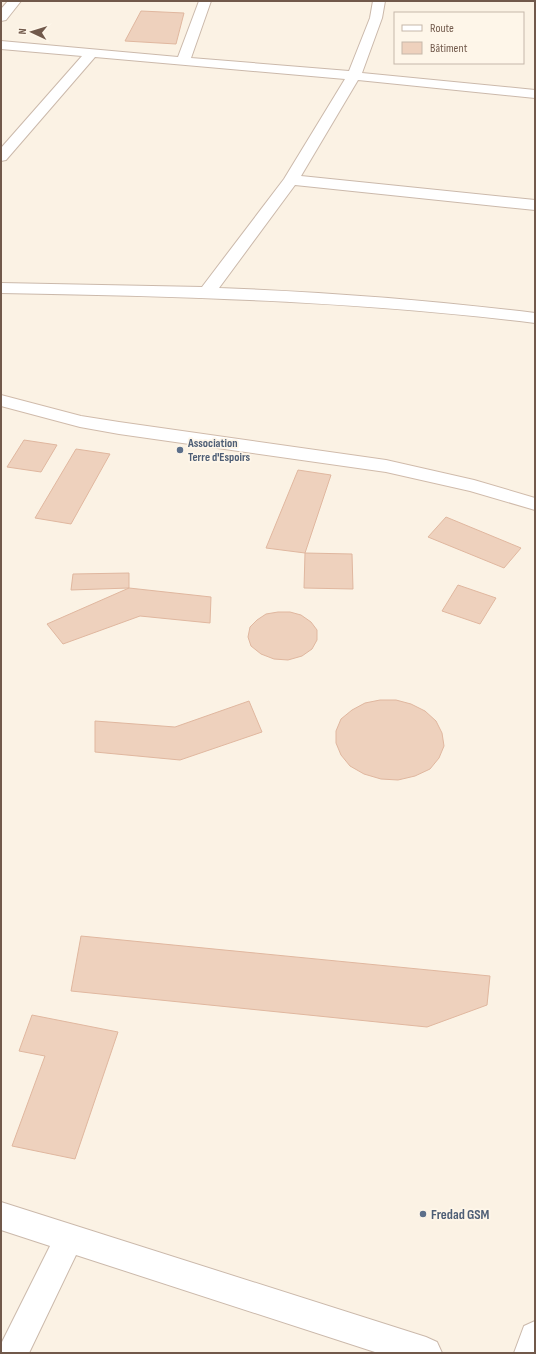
<svg xmlns="http://www.w3.org/2000/svg" width="536" height="1354" font-family="'Sofia Sans Condensed',sans-serif">
<style>
.building{fill:#eed1bd;stroke:#e0b79f}
.lines{fill:none;stroke-linecap:round;stroke-linejoin:round}
.street-casing{stroke:#cbb9ab;stroke-width:2}
.secondary-casing{stroke:#d0bbab;stroke-width:2}
.street{fill:#fff;fill-rule:evenodd}
.secondary{fill:#fff;fill-rule:evenodd}
.service-dot{fill:#5c6f8a;stroke:#fef6e9;stroke-width:1.5}
.labels{text-anchor:middle;dominant-baseline:central;stroke-width:3.5;stroke-linejoin:round;paint-order:stroke}
.service-label{font-size:12px;font-weight:bold;fill:#4e5e75;stroke:#fef6e9;text-anchor:start}
.near-service-label{font-size:14px;font-weight:bold;fill:#4e5e75;stroke:#fef6e9;text-anchor:start}
</style>
<rect width="100%" height="100%" fill="#fbf2e4"/>
<path class="building" d="M 141,11 L 184,13 L 176,44 L 125,41 Z
M 24,440 L 57,445 L 41,472 L 7,467 Z
M 76,449 L 110,454 L 71,524 L 35,518 Z
M 298,470 L 331,475 L 305,553 L 266,548 Z
M 446,517 L 521,548 L 504,568 L 428,537 Z
M 305,553 L 352,554 L 353,589 L 304,588 Z
M 129,573 L 129,588 L 71,590 L 73,574 Z
M 458,585 L 496,598 L 480,624 L 442,611 Z
M 129,588 L 211,597 L 210,623 L 140,616 L 63,644 L 47,624 Z
M 278,612 L 290,612 L 301,615 L 311,622 L 317,630 L 317,640 L 312,649 L 302,656 L 288,660 L 274,659 L 261,654 L 251,646 L 248,637 L 250,627 L 257,620 L 266,614 Z
M 380,700 L 396,700 L 411,704 L 425,711 L 436,721 L 442,733 L 444,746 L 439,758 L 430,769 L 415,776 L 398,780 L 381,779 L 364,774 L 350,766 L 341,755 L 336,743 L 336,731 L 341,719 L 352,710 L 365,703 Z
M 249,701 L 262,732 L 180,760 L 95,752 L 95,721 L 175,727 Z
M 81,936 L 490,976 L 487,1005 L 427,1027 L 71,991 Z
M 32,1015 L 118,1032 L 75,1159 L 12,1146 L 45,1056 L 19,1051 Z"/>
<g class="lines">
<defs>
<path id="street" d="M 8,1 L 21,1 L 6,20 L 1,21 L 1,9 Z
M 199,1 L 211,1 L 191,58 L 349,71 L 370,18 L 373,1 L 385,1 L 382,18 L 362,73 L 535,90 L 535,98 L 358,80 L 301,176 L 535,200 L 535,210 L 295,185 L 219,288 C 325,292 430,300 535,313 L 535,323 C 357,301 180,296 1,293 L 1,283 L 202,287 L 284,179 L 345,79 L 95,57 L 6,160 L 1,161 L 1,148 L 82,56 L 1,49 L 1,41 L 178,57 Z
M 1,1202 L 426,1337 L 437,1342 L 442,1353 L 378,1353 L 76,1255 L 29,1353 L 1,1353 L 2,1342 L 50,1246 L 1,1230 Z
M 535,1321 L 535,1353 L 514,1353 L 524,1326 Z"/>
<path id="secondary" d="M 1,395 L 81,416 L 119,422 L 386,460 L 474,480 L 535,498 L 535,510 L 470,491 L 386,472 L 119,434 L 80,427 L 1,406 Z"/>
</defs>
<use href="#street" class="street-casing"/>
<use href="#secondary" class="secondary-casing"/>
<use href="#street" class="street"/>
<use href="#secondary" class="secondary"/>
</g>
<g class="service-dot">
<circle cx="180" cy="450" r="4"/>
<circle cx="423" cy="1214" r="4"/>
</g>
<g class="labels">
<g class="service-label">
<text x="188" y="443">Association<tspan x="188" dy="14">Terre d'Espoirs</tspan></text>
</g>
<g class="near-service-label">
<text x="431" y="1214">Fredad GSM</text>
</g>
</g>
<rect width="536" height="1354" fill="none" stroke="#71594b" stroke-width="4"/>
<rect x="394" y="12" width="130" height="52" fill="#fef6e9" stroke="#c6b7aa"/>
<rect x="402" y="25" width="20" height="6" fill="#ffffff" stroke="#c6b7aa"/>
<text x="430" y="32" font-size="12" fill="#71594b">Route</text>
<rect x="402" y="42" width="20" height="12" fill="#eed1bd" stroke="#c6b7aa"/>
<text x="430" y="52" font-size="12" fill="#71594b">Bâtiment</text>
<g transform="translate(32 32) rotate(274)" stroke="#fef6e9" stroke-width="3" paint-order="stroke">
<path d="M0-3L7 15L0 10L-7 15Z" fill="#71594b"/>
<text y="-6" font-size="11" font-weight="bold" text-anchor="middle" fill="#71594b">N</text>
</g>
</svg>
